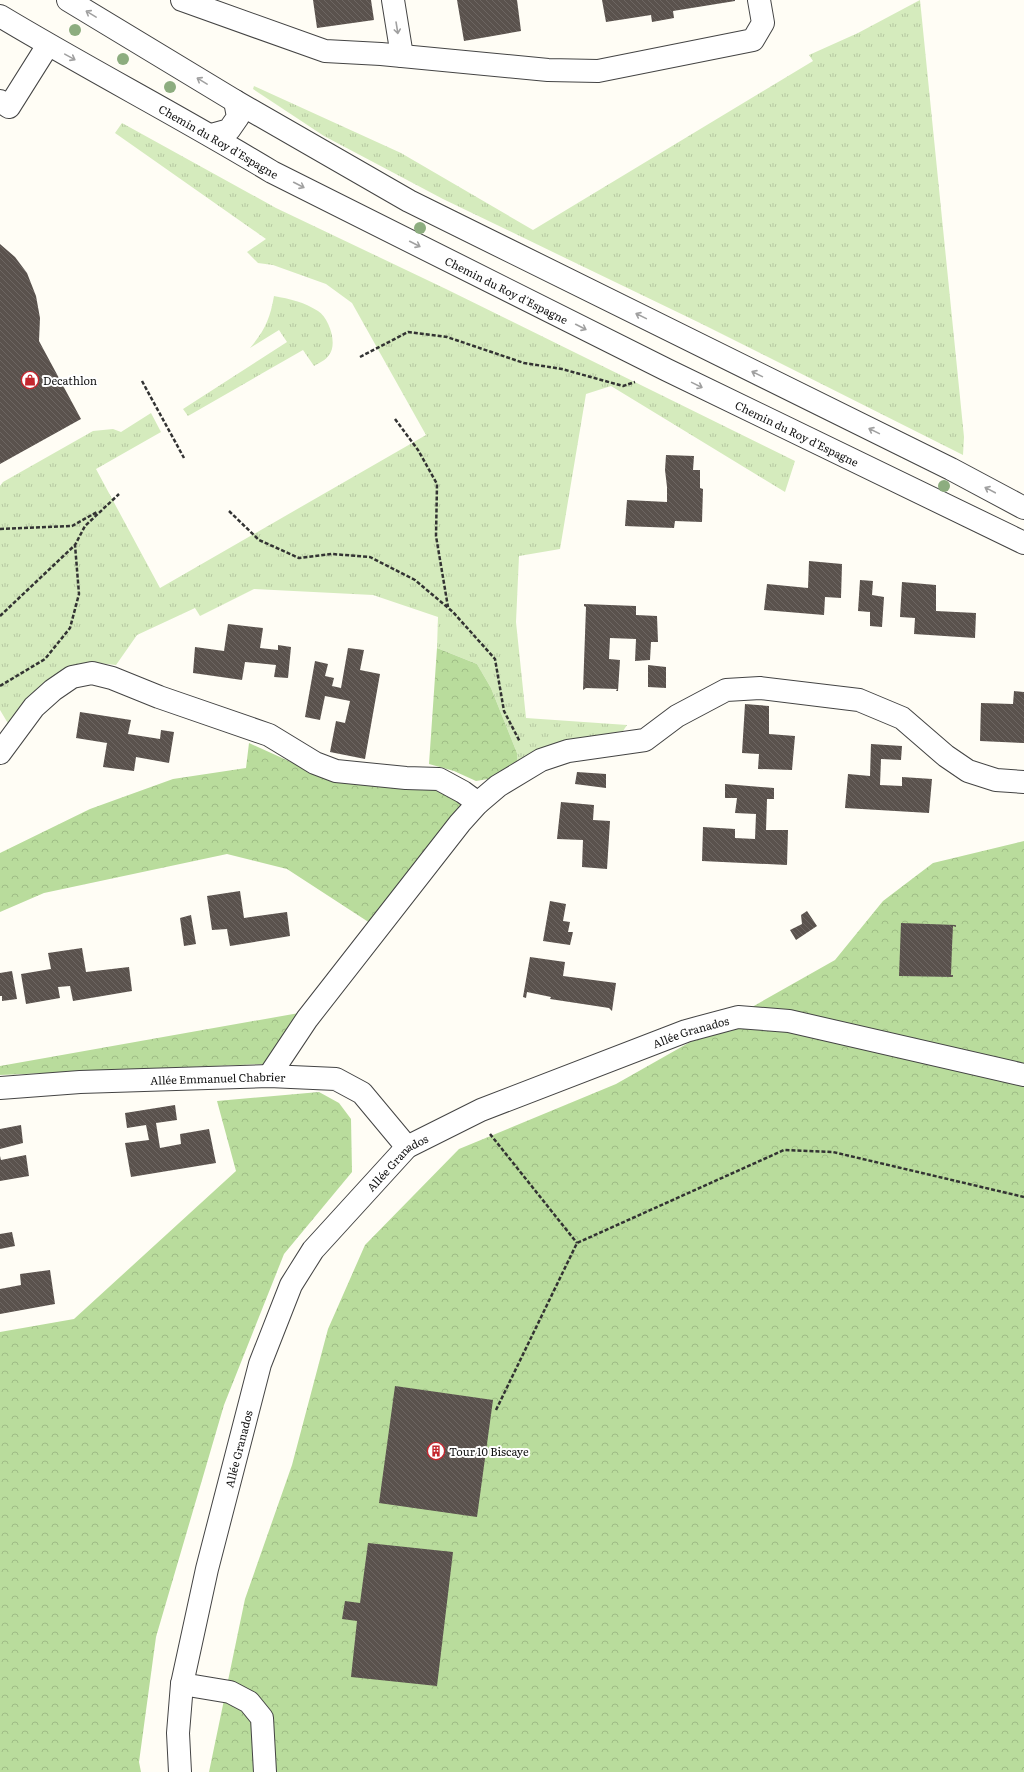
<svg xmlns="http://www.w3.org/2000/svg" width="1024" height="1772" font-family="Literata,serif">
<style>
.grass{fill:url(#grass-tufts)}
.forest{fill:url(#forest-crowns)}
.building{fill:url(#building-back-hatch)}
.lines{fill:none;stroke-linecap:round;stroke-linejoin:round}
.minor-casing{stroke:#444;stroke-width:24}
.path{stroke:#333;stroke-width:2.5;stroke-dasharray:4 2;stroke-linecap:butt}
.minor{stroke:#fff;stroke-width:22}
.tree{fill:#8dad7f}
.oneway{stroke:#a0a0a0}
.labels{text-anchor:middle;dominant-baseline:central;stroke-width:4;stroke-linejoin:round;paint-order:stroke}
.street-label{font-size:11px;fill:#111;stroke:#fff}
.poi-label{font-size:11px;fill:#111;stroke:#fff;text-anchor:start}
</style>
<defs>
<pattern id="grass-tufts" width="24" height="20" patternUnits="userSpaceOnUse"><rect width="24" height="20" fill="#d5ebbd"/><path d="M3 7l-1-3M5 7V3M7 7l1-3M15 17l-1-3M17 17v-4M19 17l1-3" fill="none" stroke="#b6c8a1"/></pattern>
<pattern id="forest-crowns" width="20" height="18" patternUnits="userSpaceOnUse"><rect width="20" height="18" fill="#b9dc9c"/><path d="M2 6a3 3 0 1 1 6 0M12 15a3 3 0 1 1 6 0" fill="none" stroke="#9ebc85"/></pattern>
<pattern id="building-back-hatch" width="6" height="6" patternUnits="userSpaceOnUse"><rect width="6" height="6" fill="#5a524d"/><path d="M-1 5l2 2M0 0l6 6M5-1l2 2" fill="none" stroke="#6d6662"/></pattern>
</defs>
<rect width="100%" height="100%" fill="#fffdf5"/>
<path class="grass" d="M 920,0 L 964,437 L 963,455 L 700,323 L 443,199 L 324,136 L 253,89 L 254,86 L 401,153 L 533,230 L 813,61 L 809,55 L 858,33 Z
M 122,123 L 276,208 L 446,289 L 795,461 L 785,492 L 611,386 L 586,394 L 560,549 L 519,556 L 516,622 L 526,718 L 627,725 L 623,731 L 561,742 L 517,761 L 517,753 L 491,688 L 477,664 L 437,648 L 438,617 L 373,595 L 254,589 L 200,616 L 195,608 L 137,635 L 116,665 L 89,662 L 67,672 L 9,725 L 0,710 L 0,486 L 3,482 L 93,431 L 113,429 L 121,432 L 151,413 L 161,432 L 96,469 L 160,588 L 426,435 L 352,303 L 326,284 L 273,265 L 258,263 L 247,252 L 266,239 L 115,133 Z
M 274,296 C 290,299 304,302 318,311 C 329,318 338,344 329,355 C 326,360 319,363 314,366 L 303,350 L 188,416 L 183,409 L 287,342 L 279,330 L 250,348 C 265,330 270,319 274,296 Z"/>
<path class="forest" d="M 437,648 L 477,664 L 491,688 L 517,753 L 517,761 L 488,779 L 476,781 L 454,771 L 429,764 Z
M 249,743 L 291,762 L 328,776 L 443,784 L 460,798 L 462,805 L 370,923 L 287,869 L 227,854 L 44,893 L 0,912 L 0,853 L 90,809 L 173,779 L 246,768 Z
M 1024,841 L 1024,1772 L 209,1772 L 245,1599 L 292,1465 L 328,1329 L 365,1245 L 459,1149 L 616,1084 L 835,960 L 883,901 L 933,863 Z
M 299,1013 L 263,1064 L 0,1075 L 0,1066 Z
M 319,1092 L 339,1103 L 351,1119 L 352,1172 L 284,1254 L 224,1405 L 156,1637 L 139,1762 L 141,1772 L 0,1772 L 0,1332 L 74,1319 L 236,1171 L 217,1101 Z"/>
<path class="building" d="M 313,0 L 371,0 L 374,20 L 317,28 Z
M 457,0 L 517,0 L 521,31 L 464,41 Z
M 602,0 L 735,0 L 735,1 L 673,11 L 674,18 L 652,22 L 651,15 L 606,22 Z
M 0,244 L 15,257 L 27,273 L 36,296 L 40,318 L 39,341 L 81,419 L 0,464 Z
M 666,455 L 694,456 L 693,470 L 700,470 L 700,488 L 703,489 L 702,522 L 675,521 L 674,528 L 625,526 L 627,500 L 667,502 L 667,487 L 665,470 Z
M 809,561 L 842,564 L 841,598 L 825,597 L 824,615 L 764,610 L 767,584 L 808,588 Z
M 860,580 L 873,581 L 872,595 L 884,597 L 882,627 L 870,626 L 870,612 L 858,611 Z
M 902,582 L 936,585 L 936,611 L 976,613 L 975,638 L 914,634 L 915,618 L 900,617 Z
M 584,604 L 636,606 L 636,615 L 657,616 L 658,642 L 651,642 L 650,660 L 635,661 L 636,639 L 610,638 L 609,659 L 620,660 L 618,691 L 616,691 L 617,689 L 586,688 L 583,690 L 586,607 L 584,606 Z
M 228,624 L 263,628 L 260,648 L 278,650 L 278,645 L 291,647 L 288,678 L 274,677 L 276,665 L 245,662 L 242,680 L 193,673 L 195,647 L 224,651 Z
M 348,648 L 364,650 L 360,670 L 380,674 L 365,759 L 330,752 L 336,721 L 345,723 L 350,701 L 325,696 L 320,720 L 305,717 L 315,661 L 328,664 L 325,676 L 334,678 L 332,686 L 341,688 Z
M 648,665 L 666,667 L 666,688 L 648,687 Z
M 1014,691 L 1024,692 L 1024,743 L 980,741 L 981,703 L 1013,704 Z
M 745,704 L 769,706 L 769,734 L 795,736 L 792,770 L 758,769 L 759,754 L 742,753 Z
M 80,712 L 131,720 L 128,734 L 160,739 L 161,730 L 174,732 L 169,763 L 136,757 L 134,771 L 103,767 L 107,743 L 76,738 Z
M 871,744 L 902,746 L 901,760 L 881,759 L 880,785 L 902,786 L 902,777 L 932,779 L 929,813 L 845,808 L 848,774 L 870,776 Z
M 577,772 L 606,774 L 606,788 L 575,784 Z
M 725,784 L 774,788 L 774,799 L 767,799 L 766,830 L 788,830 L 787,865 L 702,861 L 703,827 L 735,829 L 735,838 L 755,839 L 756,814 L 735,813 L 737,798 L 725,798 Z
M 561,802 L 594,805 L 593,820 L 610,821 L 607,869 L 582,867 L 583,840 L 557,839 Z
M 240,891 L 244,918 L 287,912 L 290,936 L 230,946 L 227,929 L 212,930 L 207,896 Z
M 550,901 L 566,904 L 563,921 L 570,922 L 568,932 L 573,932 L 570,945 L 543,941 Z
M 807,911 L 817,926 L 796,940 L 790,930 L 802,924 L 801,915 Z
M 191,915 L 196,944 L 184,946 L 180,918 Z
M 901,923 L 956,925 L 956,927 L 953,926 L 952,947 L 951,975 L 953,975 L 953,977 L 899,976 Z
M 82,948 L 86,972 L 129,967 L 132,991 L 73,1001 L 70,986 L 58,987 L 60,998 L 26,1004 L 21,974 L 51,969 L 48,953 Z
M 530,957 L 565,962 L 563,976 L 616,983 L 612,1011 L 609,1008 L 550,999 L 551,997 L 527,992 L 526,998 L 523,997 Z
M 12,971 L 17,999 L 2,1001 L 2,996 L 0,996 L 0,973 Z
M 175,1105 L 177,1120 L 156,1123 L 160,1148 L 181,1144 L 180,1134 L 209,1129 L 216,1163 L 131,1177 L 125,1143 L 149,1140 L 146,1125 L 127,1128 L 125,1113 Z
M 21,1125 L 23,1143 L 0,1149 L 0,1129 Z
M 26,1155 L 29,1176 L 0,1181 L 0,1156 L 1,1160 Z
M 12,1232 L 15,1246 L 0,1249 L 0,1234 Z
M 50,1270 L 55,1304 L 0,1314 L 0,1289 L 21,1285 L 20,1274 Z
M 395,1386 L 493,1400 L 477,1517 L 379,1503 Z
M 368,1543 L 453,1552 L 437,1686 L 351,1677 L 357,1621 L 342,1619 L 345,1601 L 360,1603 Z"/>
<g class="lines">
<defs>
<g id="minor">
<path d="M 68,0 L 235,101 L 409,201 L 951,469 L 1024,508"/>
<path d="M 182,0 L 325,51 L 381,54 L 548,70 L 598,71 L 753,40 L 763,23 L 759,0"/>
<path d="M 393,0 L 402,56"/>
<path id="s1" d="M 0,16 C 90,70 183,118 272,172 L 667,370 L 1024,543"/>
<path d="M 0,101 L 9,107 L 48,45"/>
<path d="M 211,135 L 229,130 L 238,117 L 235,101"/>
<path d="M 0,753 L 34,707 L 53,690 L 72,677 L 92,673 L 112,678 L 159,697 L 269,735 L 315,763 L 336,771 L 406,778 L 439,779 L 463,792 L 478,803"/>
<path d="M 269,1076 L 307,1019 L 460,823 L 478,803 L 498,786 L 541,760 L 568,751 L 645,740 L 677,716 L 726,690 L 760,688 L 859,700 L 902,718 L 946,756 L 968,771 L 996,780 L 1024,782"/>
<path id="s2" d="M 0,1088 L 80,1082 L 269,1076 L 336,1079 L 362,1093 L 407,1147"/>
<path d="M 182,1684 L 230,1692 L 249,1702 L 262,1718 L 265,1772"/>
<path id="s3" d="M 180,1772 L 178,1733 L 182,1684 L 207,1569 L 260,1364 L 291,1285 L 313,1250 L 407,1147 L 481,1110 L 686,1031 L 738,1017 L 789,1021 L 1024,1075"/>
</g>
</defs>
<use href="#minor" class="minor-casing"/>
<path class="path" d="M 360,357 L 408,332 L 447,337 L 524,363 L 562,369 L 623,386 L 635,382
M 142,381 L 184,458
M 395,419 L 418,450 L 437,484 L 436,536 L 448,607
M 229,511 L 259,540 L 299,558 L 332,554 L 370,557 L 415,580 L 453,612 L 495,659 L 504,711 L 520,742
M 0,529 L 72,526 L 97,512
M 0,616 L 75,545 L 85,526 L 119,494
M 0,686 L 45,659 L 70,628 L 79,594 L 75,545
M 490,1134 L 577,1243
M 496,1410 L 577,1243 L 784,1150 L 833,1152 L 1024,1197"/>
<use href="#minor" class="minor"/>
</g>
<g class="tree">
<circle cx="75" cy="30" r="6"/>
<circle cx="123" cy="59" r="6"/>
<circle cx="170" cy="87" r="6"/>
<circle cx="420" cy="228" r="6"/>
<circle cx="944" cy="486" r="6"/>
</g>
<defs><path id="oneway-shaft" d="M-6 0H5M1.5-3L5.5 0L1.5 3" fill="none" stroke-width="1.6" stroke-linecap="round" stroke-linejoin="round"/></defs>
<g class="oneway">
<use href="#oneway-shaft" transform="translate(91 14) rotate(-149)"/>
<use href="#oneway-shaft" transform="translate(397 28) rotate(81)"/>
<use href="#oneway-shaft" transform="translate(70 57) rotate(29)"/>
<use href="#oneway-shaft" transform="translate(202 81) rotate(-149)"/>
<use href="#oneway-shaft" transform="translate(299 185) rotate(27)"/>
<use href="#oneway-shaft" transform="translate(415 244) rotate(27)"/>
<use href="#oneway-shaft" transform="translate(641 316) rotate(-154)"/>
<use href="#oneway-shaft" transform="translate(581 327) rotate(27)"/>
<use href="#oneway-shaft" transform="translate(757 374) rotate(-154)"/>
<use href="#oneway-shaft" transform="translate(697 385) rotate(26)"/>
<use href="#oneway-shaft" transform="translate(874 431) rotate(-154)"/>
<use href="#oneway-shaft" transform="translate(990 490) rotate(-152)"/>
</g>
<defs>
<symbol id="shop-ring" viewBox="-11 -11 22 22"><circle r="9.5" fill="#fff" stroke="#c4262e" stroke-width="1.5"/><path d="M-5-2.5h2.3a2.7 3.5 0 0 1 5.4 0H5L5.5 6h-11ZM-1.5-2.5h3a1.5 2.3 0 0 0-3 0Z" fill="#c4262e"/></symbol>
<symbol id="building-ring" viewBox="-11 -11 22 22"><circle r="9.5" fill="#fff" stroke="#c4262e" stroke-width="1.5"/><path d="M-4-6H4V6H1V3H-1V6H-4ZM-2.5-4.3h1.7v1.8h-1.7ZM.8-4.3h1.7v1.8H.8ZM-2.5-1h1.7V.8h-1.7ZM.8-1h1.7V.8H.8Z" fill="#c4262e"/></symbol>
</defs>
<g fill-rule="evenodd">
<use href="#shop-ring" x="20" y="370" width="20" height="20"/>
<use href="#building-ring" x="426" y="1441" width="20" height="20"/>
</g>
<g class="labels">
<g class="street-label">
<text stroke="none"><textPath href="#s1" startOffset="252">Chemin du Roy d'Espagne</textPath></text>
<text stroke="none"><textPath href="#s1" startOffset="576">Chemin du Roy d'Espagne</textPath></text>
<text stroke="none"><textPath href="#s1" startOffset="900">Chemin du Roy d'Espagne</textPath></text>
<text stroke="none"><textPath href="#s3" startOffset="990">Allée Granados</textPath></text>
<text stroke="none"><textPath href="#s2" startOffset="218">Allée Emmanuel Chabrier</textPath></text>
<text stroke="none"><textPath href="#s3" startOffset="666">Allée Granados</textPath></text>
<text stroke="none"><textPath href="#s3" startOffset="330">Allée Granados</textPath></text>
</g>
<g class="poi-label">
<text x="43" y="380">Decathlon</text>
<text x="449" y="1451">Tour 10 Biscaye</text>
</g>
</g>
</svg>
